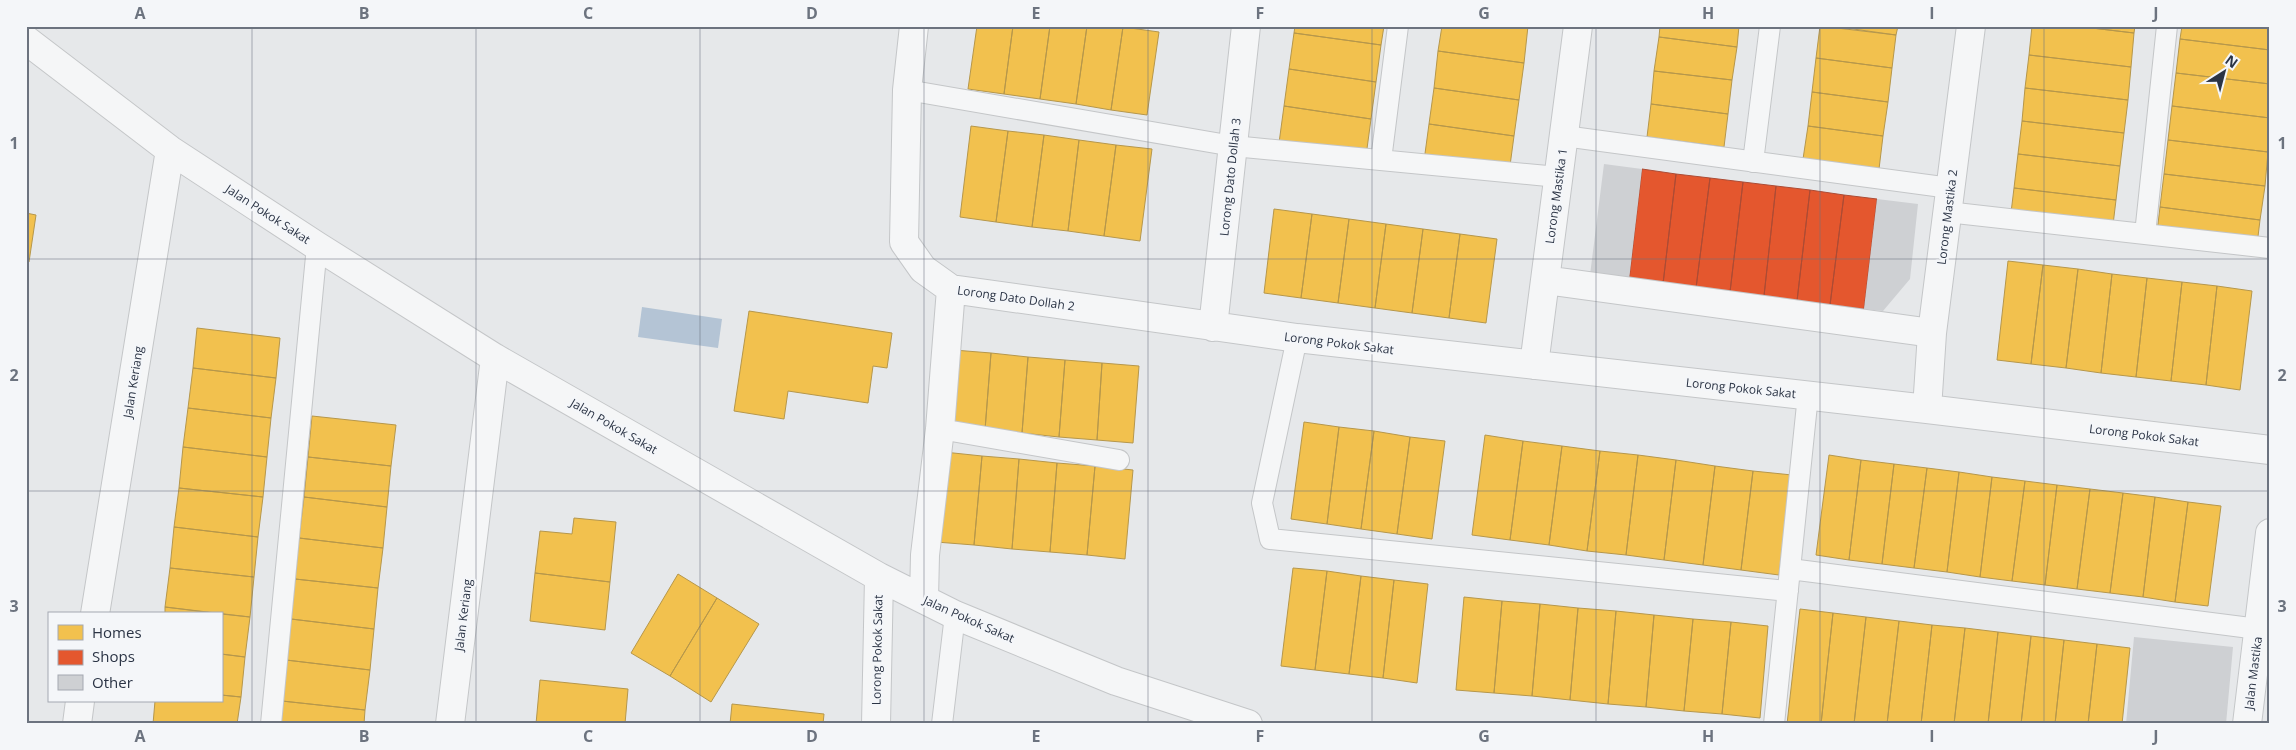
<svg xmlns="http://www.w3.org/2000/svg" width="2296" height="750" font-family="'Open Sans',sans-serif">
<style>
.water{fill:#b4c4d5}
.homes{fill:#f2c14e;stroke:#b6974b}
.shops{fill:#e4572e;stroke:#ac4c35}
.building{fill:#ced0d3}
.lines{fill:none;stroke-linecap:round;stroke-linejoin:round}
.lane-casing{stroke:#c4c6c8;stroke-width:22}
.street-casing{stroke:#c4c6c8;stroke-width:30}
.lane{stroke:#f5f6f7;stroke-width:20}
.street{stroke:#f5f6f7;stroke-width:28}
.grid{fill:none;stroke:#6c737f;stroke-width:1;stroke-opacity:0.55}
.labels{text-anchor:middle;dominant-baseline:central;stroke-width:5;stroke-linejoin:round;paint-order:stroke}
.street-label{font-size:12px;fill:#2b3445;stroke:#f4f6f9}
.neatline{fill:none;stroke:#6c737f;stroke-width:2}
.grid-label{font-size:16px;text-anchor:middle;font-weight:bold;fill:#6c737f}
</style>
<rect width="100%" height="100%" fill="#e6e8ea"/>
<path class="water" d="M 642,307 L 722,319 L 718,348 L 638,337 Z"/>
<path class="homes" d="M 977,26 L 1013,26 L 1004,94 L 968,89 Z
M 1013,26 L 1050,26 L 1040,99 L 1004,94 Z
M 1050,26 L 1087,26 L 1076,104 L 1040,99 Z
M 1087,26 L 1123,27 L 1111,110 L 1076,104 Z
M 1295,26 L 1384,26 L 1381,45 L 1294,33 Z
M 1442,26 L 1528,26 L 1524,63 L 1438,51 Z
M 1660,26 L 1739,26 L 1737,47 L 1659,37 Z
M 1820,26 L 1896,35 L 1892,68 L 1816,58 Z
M 1832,26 L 1898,26 L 1896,35 Z
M 2032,26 L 2075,26 L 2134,33 L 2131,67 L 2029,55 Z
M 2075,26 L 2135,26 L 2134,33 Z
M 2182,26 L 2270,26 L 2270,50 L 2180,39 Z
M 1123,27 L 1159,32 L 1147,115 L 1111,110 Z
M 1294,33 L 1381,45 L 1376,82 L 1289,69 Z
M 1659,37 L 1737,47 L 1732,80 L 1654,71 Z
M 2180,39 L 2270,50 L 2270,84 L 2176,73 Z
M 1438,51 L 1524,63 L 1519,100 L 1434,88 Z
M 2029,55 L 2131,67 L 2128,100 L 2025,88 Z
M 1816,58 L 1892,68 L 1888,102 L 1812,92 Z
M 1289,69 L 1376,82 L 1371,119 L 1284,106 Z
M 1654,71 L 1732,80 L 1728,114 L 1651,104 Z
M 2176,73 L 2270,84 L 2270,118 L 2172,106 Z
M 1434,88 L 1519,100 L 1514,136 L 1429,124 Z
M 2025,88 L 2128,100 L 2124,133 L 2022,121 Z
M 1812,92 L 1888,102 L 1883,136 L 1808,126 Z
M 1651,104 L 1728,114 L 1724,147 L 1647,137 Z
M 1284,106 L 1371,119 L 1366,156 L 1279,143 Z
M 2172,106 L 2270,118 L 2268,152 L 2168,140 Z
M 2022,121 L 2124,133 L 2120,166 L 2018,154 Z
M 1429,124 L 1514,136 L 1509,173 L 1424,161 Z
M 971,126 L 1008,131 L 996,222 L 960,217 Z
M 1808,126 L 1883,136 L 1879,169 L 1803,159 Z
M 1008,131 L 1044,135 L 1032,227 L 996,222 Z
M 1044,135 L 1079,140 L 1068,231 L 1032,227 Z
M 1079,140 L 1116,145 L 1104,236 L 1068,231 Z
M 2168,140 L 2268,152 L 2265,186 L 2164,174 Z
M 1116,145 L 1152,149 L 1140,241 L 1104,236 Z
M 2018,154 L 2120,166 L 2116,200 L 2014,188 Z
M 2164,174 L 2265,186 L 2260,220 L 2160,207 Z
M 2014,188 L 2116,200 L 2112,233 L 2010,221 Z
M 2160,207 L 2260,220 L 2256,253 L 2156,241 Z
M 1274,209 L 1312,214 L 1301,298 L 1264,293 Z
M 26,213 L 36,215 L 29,262 L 26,261 Z
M 1312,214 L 1349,219 L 1338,303 L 1301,298 Z
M 1349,219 L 1386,224 L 1375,308 L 1338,303 Z
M 1386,224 L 1423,229 L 1412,313 L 1375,308 Z
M 1423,229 L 1460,234 L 1449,318 L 1412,313 Z
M 1460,234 L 1497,239 L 1486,323 L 1449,318 Z
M 2008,261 L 2043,265 L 2031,364 L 1997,360 Z
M 2043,265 L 2078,269 L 2066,368 L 2031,364 Z
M 2078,269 L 2112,274 L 2101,373 L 2066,368 Z
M 2112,274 L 2147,278 L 2136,377 L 2101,373 Z
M 2147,278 L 2182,282 L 2171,381 L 2136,377 Z
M 2182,282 L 2217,286 L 2206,385 L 2171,381 Z
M 2217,286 L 2252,291 L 2240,390 L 2206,385 Z
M 749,311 L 892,333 L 887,368 L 873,366 L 868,403 L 788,391 L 784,419 L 734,411 Z
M 197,328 L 280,338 L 276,378 L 193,368 Z
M 954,350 L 991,353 L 985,430 L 948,427 Z
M 991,353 L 1028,357 L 1022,433 L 985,430 Z
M 1028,357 L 1065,360 L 1059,437 L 1022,433 Z
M 1065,360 L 1102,363 L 1097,440 L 1059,437 Z
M 1102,363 L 1139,366 L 1133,443 L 1097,440 Z
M 193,368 L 276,378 L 271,418 L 188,408 Z
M 188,408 L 271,418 L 267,457 L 183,447 Z
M 312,416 L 396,425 L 391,466 L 308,457 Z
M 1304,422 L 1339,427 L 1327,524 L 1291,519 Z
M 1339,427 L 1374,431 L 1361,529 L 1327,524 Z
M 1374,431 L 1410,437 L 1397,534 L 1361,529 Z
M 1485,435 L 1523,441 L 1510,540 L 1472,535 Z
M 1410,437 L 1445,441 L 1432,539 L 1397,534 Z
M 1523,441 L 1562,446 L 1549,545 L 1510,540 Z
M 1562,446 L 1600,451 L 1587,551 L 1549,545 Z
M 183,447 L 267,457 L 263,497 L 179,488 Z
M 1600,451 L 1638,455 L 1626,555 L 1587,551 Z
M 944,452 L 982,456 L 974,545 L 936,542 Z
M 1638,455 L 1676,460 L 1664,560 L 1626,555 Z
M 1829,455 L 1861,460 L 1849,560 L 1816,555 Z
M 982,456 L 1019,459 L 1012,549 L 974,545 Z
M 308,457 L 391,466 L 387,507 L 304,497 Z
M 1019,459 L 1057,463 L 1050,552 L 1012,549 Z
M 1676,460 L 1715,466 L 1703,565 L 1664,560 Z
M 1861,460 L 1894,464 L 1882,564 L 1849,560 Z
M 1057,463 L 1095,466 L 1087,555 L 1050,552 Z
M 1894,464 L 1927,468 L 1914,568 L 1882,564 Z
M 1095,466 L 1133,470 L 1125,559 L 1087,555 Z
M 1715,466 L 1753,471 L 1741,570 L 1703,565 Z
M 1927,468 L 1959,472 L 1947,572 L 1914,568 Z
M 1753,471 L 1792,475 L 1779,575 L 1741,570 Z
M 1959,472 L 1992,477 L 1980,577 L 1947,572 Z
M 1992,477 L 2025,481 L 2012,581 L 1980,577 Z
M 2025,481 L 2057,485 L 2045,585 L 2012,581 Z
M 2057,485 L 2090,489 L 2077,589 L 2045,585 Z
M 179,488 L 263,497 L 258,537 L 174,527 Z
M 2090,489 L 2123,493 L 2110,593 L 2077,589 Z
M 2123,493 L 2155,497 L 2143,597 L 2110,593 Z
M 304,497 L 387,507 L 383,548 L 299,538 Z
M 2155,497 L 2188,502 L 2175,602 L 2143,597 Z
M 2188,502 L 2221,506 L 2208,606 L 2175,602 Z
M 574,518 L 616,522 L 610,582 L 535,573 L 540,531 L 572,534 Z
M 174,527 L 258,537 L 254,577 L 170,568 Z
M 299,538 L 383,548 L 378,588 L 295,579 Z
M 170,568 L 254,577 L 250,617 L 165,607 Z
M 1293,568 L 1327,571 L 1315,670 L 1281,666 Z
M 1327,571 L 1361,576 L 1349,674 L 1315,670 Z
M 535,573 L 610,582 L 605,630 L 530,621 Z
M 678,574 L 717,598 L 670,676 L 631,653 Z
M 1361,576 L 1394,580 L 1383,678 L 1349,674 Z
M 295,579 L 378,588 L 374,629 L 291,619 Z
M 1394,580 L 1428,584 L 1417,683 L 1383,678 Z
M 1464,597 L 1502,601 L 1494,693 L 1456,690 Z
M 717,598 L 759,624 L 711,702 L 670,676 Z
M 1502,601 L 1540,604 L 1532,696 L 1494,693 Z
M 1540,604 L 1578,608 L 1570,700 L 1532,696 Z
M 165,607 L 221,614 L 165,614 Z
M 1578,608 L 1616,611 L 1608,704 L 1570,700 Z
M 1800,609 L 1833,613 L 1821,724 L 1787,724 Z
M 1616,611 L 1654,615 L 1646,707 L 1608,704 Z
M 1833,613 L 1866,617 L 1854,724 L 1821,724 Z
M 221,614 L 250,617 L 245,657 L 221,654 Z
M 1654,615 L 1693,619 L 1684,711 L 1646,707 Z
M 1866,617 L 1899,621 L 1887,724 L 1854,724 Z
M 291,619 L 374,629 L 370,670 L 286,660 Z
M 1693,619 L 1731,622 L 1722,714 L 1684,711 Z
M 1899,621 L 1932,625 L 1921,724 L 1887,724 Z
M 1731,622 L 1768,626 L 1760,718 L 1722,714 Z
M 1932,625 L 1965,628 L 1954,724 L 1921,724 Z
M 1965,628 L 1998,632 L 1988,724 L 1954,724 Z
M 1998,632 L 2031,636 L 2021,724 L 1988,724 Z
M 2031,636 L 2064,640 L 2055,724 L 2021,724 Z
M 2064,640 L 2097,644 L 2088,724 L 2055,724 Z
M 2097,644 L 2130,648 L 2122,724 L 2088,724 Z
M 221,654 L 245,657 L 241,697 L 221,695 Z
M 286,660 L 370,670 L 365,710 L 282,701 Z
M 540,680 L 628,689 L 625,724 L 536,724 Z
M 221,695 L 241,697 L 237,724 L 153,724 L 155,701 L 221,701 Z
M 282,701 L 365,710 L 364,724 L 280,724 Z
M 732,704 L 824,714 L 823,724 L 730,724 Z"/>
<path class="shops" d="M 1642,169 L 1676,174 L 1663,284 L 1629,280 Z
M 1676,174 L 1710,178 L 1696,288 L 1663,284 Z
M 1710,178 L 1743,182 L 1730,292 L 1696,288 Z
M 1743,182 L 1776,186 L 1764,296 L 1730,292 Z
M 1776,186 L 1810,190 L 1797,301 L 1764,296 Z
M 1810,190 L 1844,195 L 1830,305 L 1797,301 Z
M 1844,195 L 1877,199 L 1864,309 L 1830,305 Z"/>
<path class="building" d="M 1604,164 L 1642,169 L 1629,280 L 1590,275 Z
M 1877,199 L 1918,204 L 1910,279 L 1883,311 L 1864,309 Z
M 2134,637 L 2233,647 L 2226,724 L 2126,724 Z"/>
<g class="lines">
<defs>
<path id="lane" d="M 907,90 L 1233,146 L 1558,177
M 1564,136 L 1950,188
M 1381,160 L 1398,26
M 1753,162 L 1770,26
M 1947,212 L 2270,248
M 2145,234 L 2167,26
M 1297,338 L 1262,503 L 1270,539 L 1788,591
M 940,429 L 1119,460
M 1790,569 L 2258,629
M 271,724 L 317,246
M 942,724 L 955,615
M 1774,724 L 1808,395"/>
<path id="street" d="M 914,26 L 907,90 L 904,242 L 923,269 L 951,289 L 1297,338 L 1927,409 L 2270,450
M 26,40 L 170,150 L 317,246 L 495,358 L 879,577 L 955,615 L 1116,681 L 1248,724
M 1545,280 L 1932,333
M 1213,327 L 1246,26
M 1534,365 L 1578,26
M 1927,409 L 1932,333 L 1971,26
M 924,599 L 925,555 L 940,429 L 951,289
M 95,614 L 170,150
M 77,724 L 80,701
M 450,724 L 495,358
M 876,724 L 879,577
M 2247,724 L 2270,533"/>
</defs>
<use href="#lane" class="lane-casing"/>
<use href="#street" class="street-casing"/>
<use href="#lane" class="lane"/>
<use href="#street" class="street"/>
</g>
<path class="grid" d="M 252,26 L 252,724M 476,26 L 476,724M 700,26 L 700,724M 924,26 L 924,724M 1148,26 L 1148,724M 1372,26 L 1372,724M 1596,26 L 1596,724M 1820,26 L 1820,724M 2044,26 L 2044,724M 26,259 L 2270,259M 26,491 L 2270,491"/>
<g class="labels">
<g class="street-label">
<text transform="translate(1230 177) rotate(-84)">Lorong Dato Dollah 3</text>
<text transform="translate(1556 196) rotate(-82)">Lorong Mastika 1</text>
<text transform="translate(268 214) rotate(33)">Jalan Pokok Sakat</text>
<text transform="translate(1947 217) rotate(-83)">Lorong Mastika 2</text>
<text transform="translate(1016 298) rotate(8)">Lorong Dato Dollah 2</text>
<text transform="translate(1339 343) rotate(7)">Lorong Pokok Sakat</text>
<text transform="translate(133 382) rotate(-81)">Jalan Keriang</text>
<text transform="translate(1741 388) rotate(6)">Lorong Pokok Sakat</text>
<text transform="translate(614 426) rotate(30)">Jalan Pokok Sakat</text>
<text transform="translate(2144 435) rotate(7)">Lorong Pokok Sakat</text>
<text transform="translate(463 615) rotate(-83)">Jalan Keriang</text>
<text transform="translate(969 619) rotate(24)">Jalan Pokok Sakat</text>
<text transform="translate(877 650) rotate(-89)">Lorong Pokok Sakat</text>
<text transform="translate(2253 673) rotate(-83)">Jalan Mastika</text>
</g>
</g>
<rect width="2296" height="750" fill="none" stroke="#f4f6f9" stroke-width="55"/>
<rect x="48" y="612" width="175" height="90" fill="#f4f6f9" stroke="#a4a8b1"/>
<rect x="58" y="625" width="25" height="15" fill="#f2c14e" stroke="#a4a8b1"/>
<text x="92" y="638" font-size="15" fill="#2b3445">Homes</text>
<rect x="58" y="650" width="25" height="15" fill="#e4572e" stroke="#a4a8b1"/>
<text x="92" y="662" font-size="15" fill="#2b3445">Shops</text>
<rect x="58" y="675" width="25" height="15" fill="#ced0d3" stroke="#a4a8b1"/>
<text x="92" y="688" font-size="15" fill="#2b3445">Other</text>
<g transform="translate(2224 72) rotate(36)" stroke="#f4f6f9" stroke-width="4" paint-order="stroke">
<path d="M0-4L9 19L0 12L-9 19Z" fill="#2b3445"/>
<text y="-8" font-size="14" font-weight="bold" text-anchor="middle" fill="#2b3445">N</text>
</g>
<rect x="28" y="28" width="2240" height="694" class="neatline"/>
<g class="grid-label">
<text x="140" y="19">A</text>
<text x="364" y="19">B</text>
<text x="588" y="19">C</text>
<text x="812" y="19">D</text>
<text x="1036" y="19">E</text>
<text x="1260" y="19">F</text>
<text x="1484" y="19">G</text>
<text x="1708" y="19">H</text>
<text x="1932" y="19">I</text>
<text x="2156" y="19">J</text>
<text x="14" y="149">1</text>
<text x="2282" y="149">1</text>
<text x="14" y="381">2</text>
<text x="2282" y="381">2</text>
<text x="14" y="612">3</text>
<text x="2282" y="612">3</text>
<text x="140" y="742">A</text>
<text x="364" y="742">B</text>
<text x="588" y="742">C</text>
<text x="812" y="742">D</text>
<text x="1036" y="742">E</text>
<text x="1260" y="742">F</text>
<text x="1484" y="742">G</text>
<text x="1708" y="742">H</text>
<text x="1932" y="742">I</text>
<text x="2156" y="742">J</text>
</g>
</svg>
